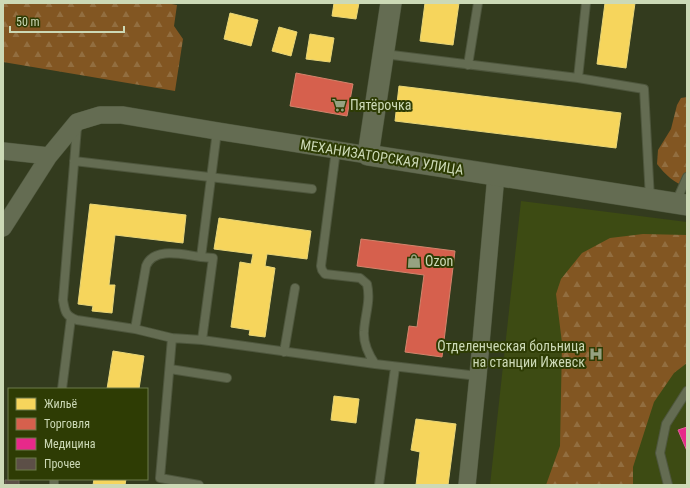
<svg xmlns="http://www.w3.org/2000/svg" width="690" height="488" font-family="'Roboto Condensed',sans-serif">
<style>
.built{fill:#3d4b13}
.forest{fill:url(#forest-firs)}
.homes{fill:#f6d55c;stroke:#e9d677}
.shops{fill:#d6604d;stroke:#d3846c}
.health{fill:#e7298a;stroke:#df5e97}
.building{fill:#5c4f47;stroke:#6d6259}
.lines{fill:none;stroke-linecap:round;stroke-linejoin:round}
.service-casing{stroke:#4e563d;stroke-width:10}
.minor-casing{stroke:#4e563d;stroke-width:18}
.tertiary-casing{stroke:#4e563d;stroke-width:22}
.service{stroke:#646c52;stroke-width:8}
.minor{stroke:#646c52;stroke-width:17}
.tertiary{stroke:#646c52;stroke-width:21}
.labels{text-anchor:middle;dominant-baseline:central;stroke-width:4;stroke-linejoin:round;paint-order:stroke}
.poi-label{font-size:14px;fill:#ccd9b6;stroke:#2e3c04;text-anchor:start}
.street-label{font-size:14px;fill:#ccd9b6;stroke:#2e3c04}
</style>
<defs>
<pattern id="forest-firs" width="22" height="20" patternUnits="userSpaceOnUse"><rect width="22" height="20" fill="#825622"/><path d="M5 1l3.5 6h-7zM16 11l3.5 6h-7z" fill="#926e40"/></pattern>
</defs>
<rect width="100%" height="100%" fill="#333b1e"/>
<path class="built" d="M 521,201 L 687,222 L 687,485 L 490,485 Z"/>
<path class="forest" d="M 3,3 L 166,3 L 177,5 L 174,26 L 183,39 L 175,91 L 3,62 Z
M 687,97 L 687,186 C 674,184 665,174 657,164 L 658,150 L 671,129 L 677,105 L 681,98 Z
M 643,234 L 687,235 L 687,363 L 674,373 L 654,402 L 633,467 L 633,485 L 546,485 L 560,446 L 562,343 L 556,294 L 561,279 L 582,253 L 610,238 Z"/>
<path class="homes" d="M 334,3 L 359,3 L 356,19 L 332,16 Z
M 425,3 L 459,3 L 453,45 L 420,41 Z
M 605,3 L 635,3 L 626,68 L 597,64 Z
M 230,13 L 258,20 L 251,46 L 224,39 Z
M 279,27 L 297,32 L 291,56 L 272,51 Z
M 310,34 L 334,38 L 330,62 L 306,59 Z
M 399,86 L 621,113 L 616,148 L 395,121 Z
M 90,204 L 186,215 L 183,243 L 115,235 L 109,285 L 115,285 L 112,313 L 92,311 L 93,306 L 78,304 Z
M 219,218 L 311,231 L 307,259 L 267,254 L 265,266 L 275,268 L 265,337 L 249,335 L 250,330 L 231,327 L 240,262 L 251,264 L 253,254 L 214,249 Z
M 113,351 L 144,356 L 139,389 L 107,389 Z
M 334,396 L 359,399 L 356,423 L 331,420 Z
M 416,419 L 456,424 L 448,485 L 416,485 L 420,452 L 411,450 Z
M 94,479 L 126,479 L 125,485 L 93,485 Z"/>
<path class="shops" d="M 296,73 L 353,84 L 347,116 L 290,106 Z
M 361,239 L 455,251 L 442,357 L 405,352 L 409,326 L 417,327 L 424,275 L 357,266 Z"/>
<path class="health" d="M 687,427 L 687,451 L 678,430 Z"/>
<path class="building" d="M 5,480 L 19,480 L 19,485 L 5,485 Z"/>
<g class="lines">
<defs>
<path id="service" d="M 384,54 L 578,78 L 586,3
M 468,65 L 478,3
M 578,78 L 644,89 L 650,199
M 77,127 L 63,300 C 65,311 65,316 77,320 L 135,329 L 172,338 L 160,478 L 199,485
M 336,150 L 321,266 L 322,270 L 325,274 L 360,278 L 367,284 C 371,301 365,314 364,331 C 363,343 369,355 375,364 L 478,376
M 74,161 L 312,189
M 676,202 L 687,177
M 201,257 L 213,258 L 202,340
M 135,329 L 146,266 C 154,246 184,255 201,257 L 217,131
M 172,338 L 202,340 L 375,364
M 284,352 L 295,288
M 170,369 L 227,378
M 62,389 L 71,318
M 54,485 L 54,479
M 379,485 L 395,368
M 668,485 L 660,453 L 666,424 L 687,391"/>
<path id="minor" d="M 3,151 L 49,156
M 3,228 L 49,156 L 77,122 L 100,115 L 122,115 L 217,131 L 368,155
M 467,485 L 478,376 L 496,175"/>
<path id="tertiary" d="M 391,3 L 368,155 L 687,205"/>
</defs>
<use href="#service" class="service-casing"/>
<use href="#minor" class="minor-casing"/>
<use href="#tertiary" class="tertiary-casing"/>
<use href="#service" class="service"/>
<use href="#minor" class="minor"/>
<use href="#tertiary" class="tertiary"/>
</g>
<defs>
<symbol id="supermarket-bare" viewBox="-9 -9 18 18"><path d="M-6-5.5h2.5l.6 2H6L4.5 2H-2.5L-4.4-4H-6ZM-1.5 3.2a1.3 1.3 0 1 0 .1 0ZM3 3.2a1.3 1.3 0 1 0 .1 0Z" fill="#96a281" stroke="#2e3c04" stroke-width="2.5" paint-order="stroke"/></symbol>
<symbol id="shop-bare" viewBox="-9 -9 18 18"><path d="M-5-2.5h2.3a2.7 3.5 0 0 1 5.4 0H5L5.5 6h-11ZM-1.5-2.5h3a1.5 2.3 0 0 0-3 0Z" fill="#96a281" stroke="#2e3c04" stroke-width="2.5" paint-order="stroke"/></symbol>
<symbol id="hospital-bare" viewBox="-9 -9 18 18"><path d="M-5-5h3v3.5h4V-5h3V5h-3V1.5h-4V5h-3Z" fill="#96a281" stroke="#2e3c04" stroke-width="2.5" paint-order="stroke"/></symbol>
</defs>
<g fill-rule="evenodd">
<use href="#supermarket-bare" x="329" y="95" width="20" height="20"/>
<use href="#shop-bare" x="404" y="251" width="20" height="20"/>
<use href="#hospital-bare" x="586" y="344" width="20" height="20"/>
</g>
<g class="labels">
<g class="poi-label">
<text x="350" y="105">Пятёрочка</text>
<text x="425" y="261">Ozon</text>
<text x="585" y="346" text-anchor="end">Отделенческая больница<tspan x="585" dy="16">на станции Ижевск</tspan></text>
</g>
<g class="street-label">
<text transform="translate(382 157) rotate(9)">МЕХАНИЗАТОРСКАЯ УЛИЦА</text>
</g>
</g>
<rect width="690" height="488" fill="none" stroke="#ccd9b6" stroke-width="8"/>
<rect x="8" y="388" width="140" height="92" fill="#2e3c04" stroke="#6d7b4b"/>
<rect x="16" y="398" width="20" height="12" fill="#f6d55c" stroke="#6d7b4b"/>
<text x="44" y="408" font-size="12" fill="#ccd9b6">Жильё</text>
<rect x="16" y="418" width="20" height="12" fill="#d6604d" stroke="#6d7b4b"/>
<text x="44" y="428" font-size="12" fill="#ccd9b6">Торговля</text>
<rect x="16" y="438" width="20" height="12" fill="#e7298a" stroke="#6d7b4b"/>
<text x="44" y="448" font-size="12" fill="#ccd9b6">Медицина</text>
<rect x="16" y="458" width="20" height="12" fill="#5c4f47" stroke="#6d7b4b"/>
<text x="44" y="468" font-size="12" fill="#ccd9b6">Прочее</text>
<path d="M10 26v6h114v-6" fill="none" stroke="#ccd9b6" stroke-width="2"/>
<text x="16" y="26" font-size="12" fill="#ccd9b6" stroke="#2e3c04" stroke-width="3" paint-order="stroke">50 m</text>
</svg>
